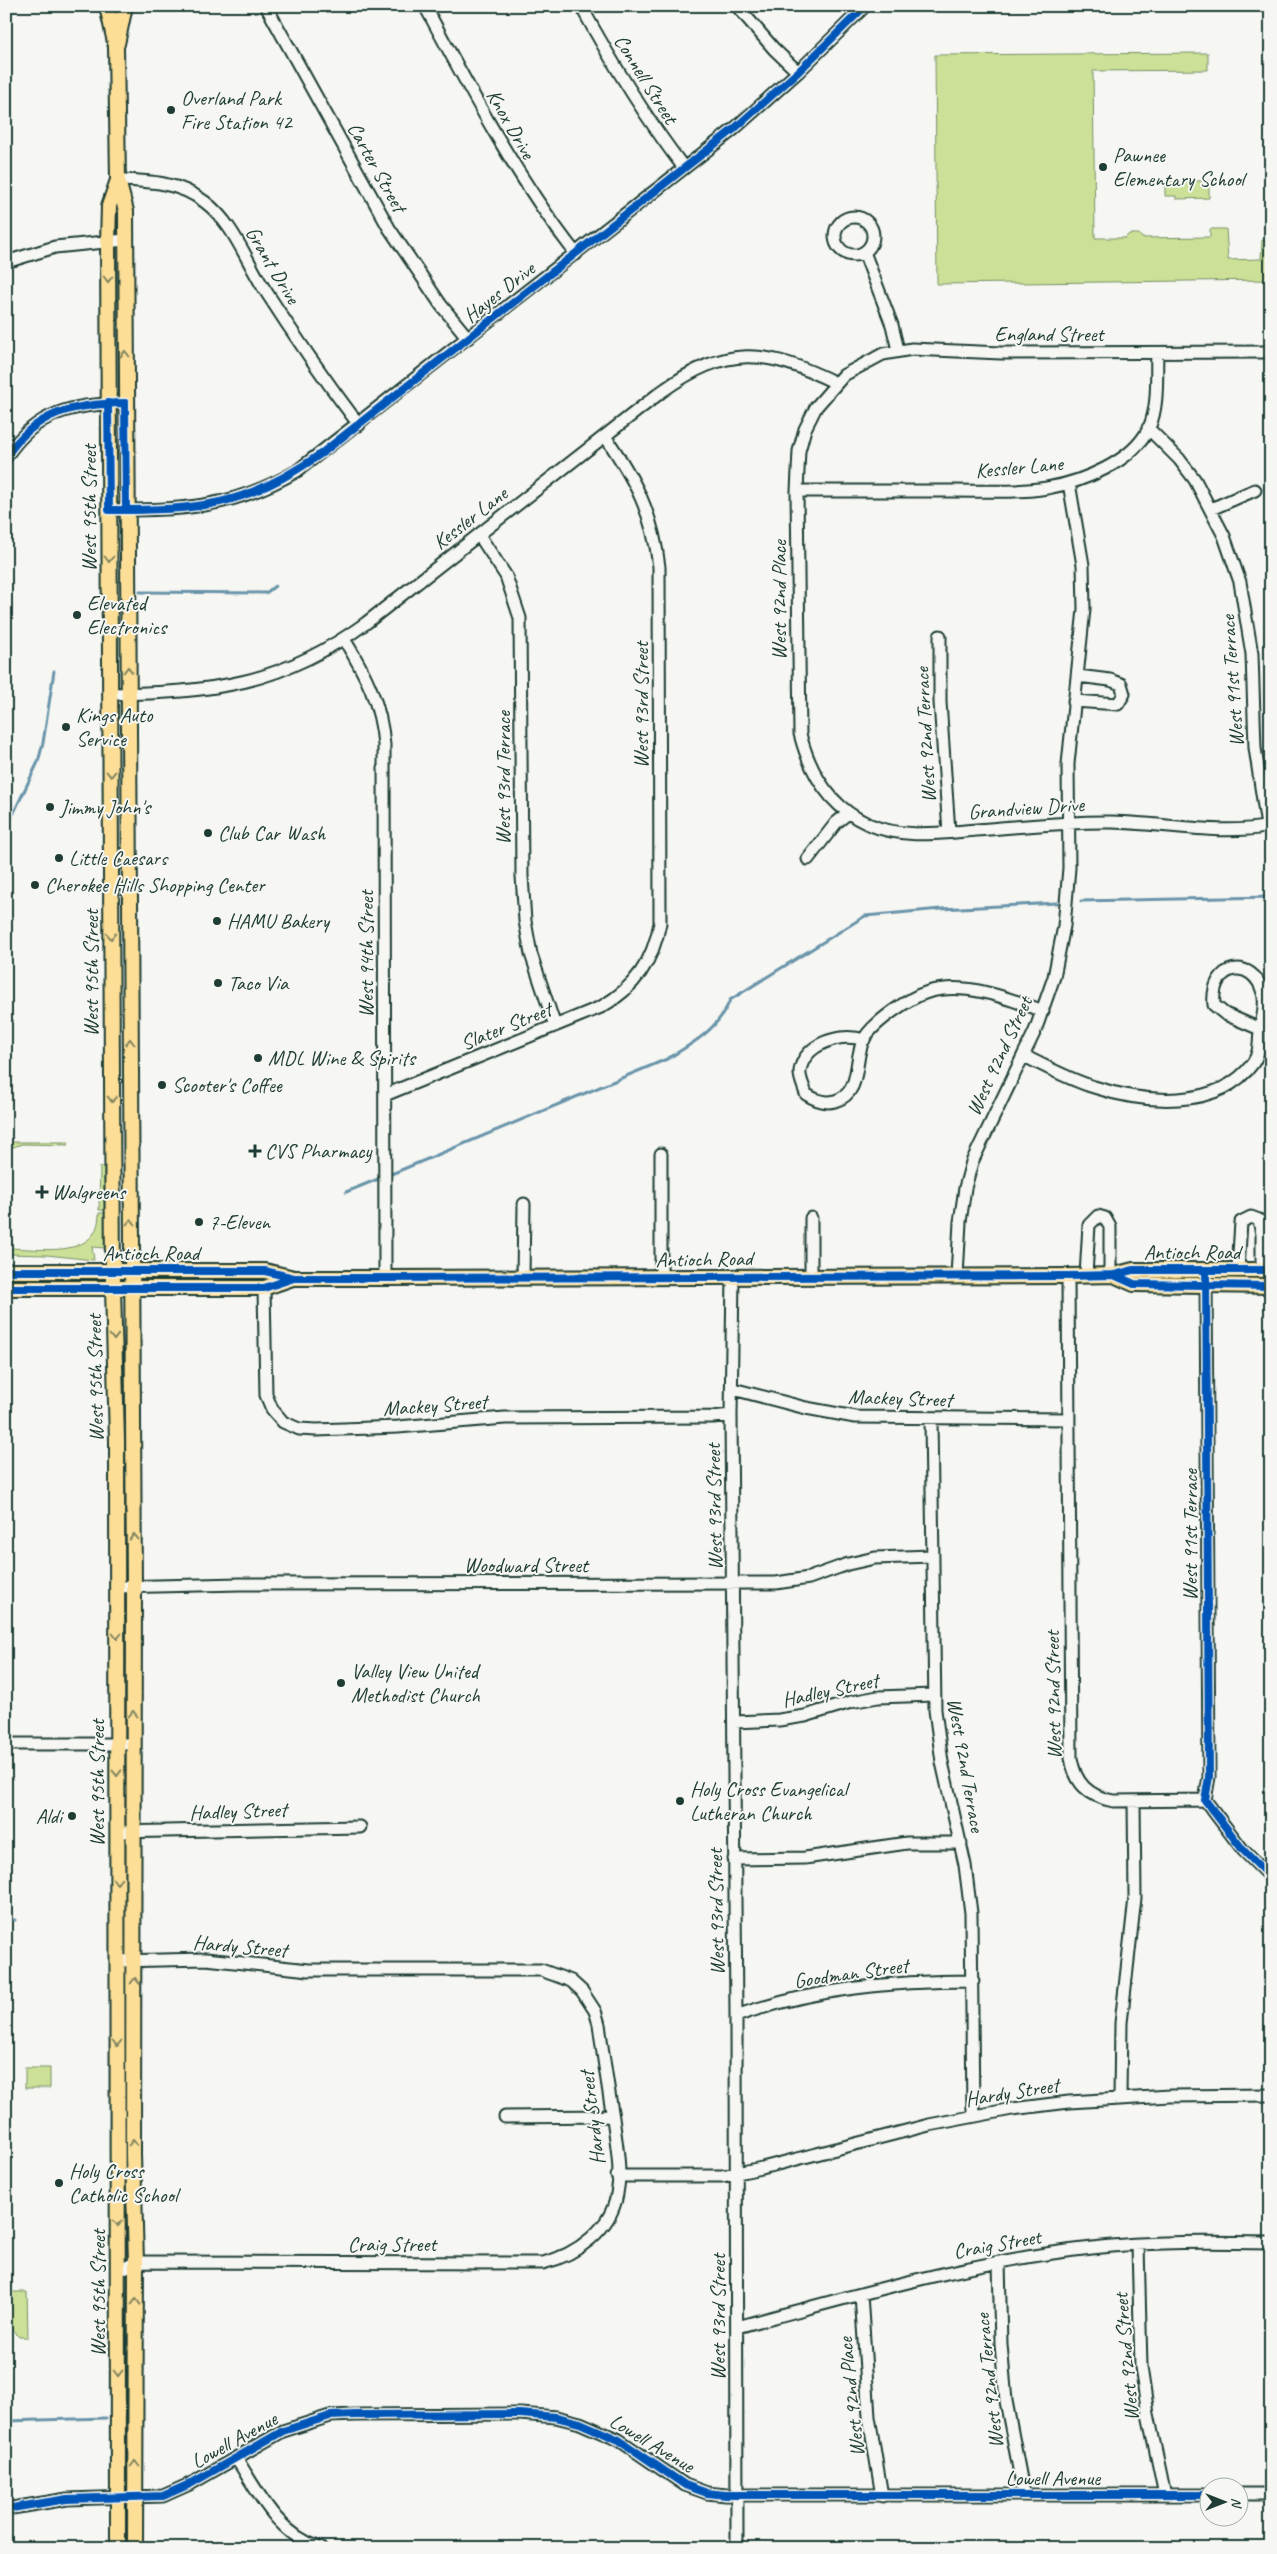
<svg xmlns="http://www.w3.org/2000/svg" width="1277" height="2554" font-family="Caveat,sans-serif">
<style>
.green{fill:#cce197;stroke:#768f66}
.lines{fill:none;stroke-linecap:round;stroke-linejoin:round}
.stream{stroke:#6994aa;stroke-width:3}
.minor-casing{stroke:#1f3d34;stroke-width:15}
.major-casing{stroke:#1f3d34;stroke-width:18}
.minor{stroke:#f6f6f2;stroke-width:11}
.major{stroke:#fcde96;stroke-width:14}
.cycleway-casing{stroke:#f6f6f2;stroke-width:11}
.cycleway{stroke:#0057b8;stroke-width:8}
.oneway{stroke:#828560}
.poi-dot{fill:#1f3d34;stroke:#f6f6f2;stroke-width:2}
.labels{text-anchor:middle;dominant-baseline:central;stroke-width:4;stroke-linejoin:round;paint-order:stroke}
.street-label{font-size:21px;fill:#1f3d34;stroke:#f6f6f2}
.poi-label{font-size:21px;fill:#1f3d34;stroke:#f6f6f2;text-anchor:start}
</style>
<rect width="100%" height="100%" fill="#f6f6f2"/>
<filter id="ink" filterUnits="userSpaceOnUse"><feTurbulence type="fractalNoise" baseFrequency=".02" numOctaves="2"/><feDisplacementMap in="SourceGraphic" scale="10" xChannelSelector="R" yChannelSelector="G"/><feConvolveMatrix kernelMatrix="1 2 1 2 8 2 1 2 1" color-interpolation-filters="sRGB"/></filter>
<g filter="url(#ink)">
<path class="green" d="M 1208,53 L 1208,70 L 1093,71 L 1095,238 L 1125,238 L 1129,234 L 1139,234 L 1142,238 L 1210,237 L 1210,229 L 1226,229 L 1228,260 L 1261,259 L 1262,240 L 1271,241 L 1271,280 L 937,284 L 935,55 Z
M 1165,181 L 1209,181 L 1209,198 L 1176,199 L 1176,196 L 1165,196 Z
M 9,1131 L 10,1142 L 69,1142 L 68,1145 L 22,1144 L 10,1148 L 8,1147 Z
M 100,1167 L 104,1167 L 104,1210 L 99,1210 Z
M 99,1213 L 105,1213 L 105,1248 L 92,1247 L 94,1260 L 47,1255 L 6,1254 L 6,1248 C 39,1248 99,1261 99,1213 Z
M 25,2068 L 50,2068 L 50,2088 L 25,2088 Z
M 6,2292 L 27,2292 L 28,2337 L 19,2337 L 6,2323 Z"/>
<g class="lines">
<path class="stream" d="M 140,592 L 266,593 L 275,586
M 6,829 L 38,762 L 43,743 L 54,671
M 1081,901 L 1271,897
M 389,1175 L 667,1059 C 693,1043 718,1030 730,1000 L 865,916 L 941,909 L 1057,903
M 346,1192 L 383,1177
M 6,1920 L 15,1920
M 6,2421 L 106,2418"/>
<defs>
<path id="minor" d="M 266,6 L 389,228 L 441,305 L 468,338
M 425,6 C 471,92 516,177 576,254
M 581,6 C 612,63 645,117 684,168
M 737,6 L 774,49 L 798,72
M 118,180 C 150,181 179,182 205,202 C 233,223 245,258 263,287 C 293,334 325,380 359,425
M835 236a19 19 0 1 1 38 0a19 19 0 1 1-38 0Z
M 864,252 L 892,325 L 898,350
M 6,262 L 55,247 L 125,240
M 1271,352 L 1001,353 L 912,349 L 883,354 L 844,375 L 816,407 L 805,429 L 799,451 L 797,491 L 800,734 C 810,773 830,807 868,824 C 902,839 940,833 976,830 C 1021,827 1067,821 1112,822 C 1165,823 1219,836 1271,826
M 1148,428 L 1179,459 L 1195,480 L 1224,536 L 1240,582 L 1252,654 L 1255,748 L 1267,826
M 6,457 C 36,411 74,404 125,403
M 797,491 C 849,491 901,491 953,491 C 984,491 1017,493 1047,488 C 1082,482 1133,462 1149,428 C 1159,405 1156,377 1157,353
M 1211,509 L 1255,490
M 109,510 C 182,510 231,509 297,471 L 734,129 L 798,72 L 865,6
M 479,535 L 506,576 L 520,618 L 522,876 L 525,921 L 531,954 L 555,1026
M 940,636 L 940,702 L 949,832
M 344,639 C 365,673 381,704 384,745 L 385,1278
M 110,694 C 213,692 280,686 366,623 L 661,392 C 727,344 766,349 836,383
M 1074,701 L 1118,704 L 1124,694 L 1121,684 L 1110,680 L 1078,676
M 808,859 L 836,823 L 847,814
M 864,1040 C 840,1032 804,1044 800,1071 C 799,1078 804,1087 806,1094 C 815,1100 824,1104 835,1101 C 863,1093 853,1058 864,1039 C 873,1023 910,997 928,992 C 966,981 1007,998 1043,1011
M 1024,1056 C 1047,1067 1070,1080 1094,1087 C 1143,1103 1218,1111 1253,1063 C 1260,1053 1259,1042 1260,1030 C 1262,1018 1267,1004 1263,993 C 1253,956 1210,963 1214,1005 L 1225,1014 L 1260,1029
M 385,1095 L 601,1007 C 635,988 653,961 660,923 L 659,567 C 653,513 635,480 605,436
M 661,1154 L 661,1277
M 811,1218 L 811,1275
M 1238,1270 L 1241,1222 L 1251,1217 L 1259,1220 L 1262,1234 L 1262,1270
M 1086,1275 L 1089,1225 L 1098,1216 L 1105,1218 L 1110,1227 L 1110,1275
M 733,1276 L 731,1415 L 736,2016 L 737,2548
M 957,1276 L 960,1222 L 965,1188 L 972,1162 L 1035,1031 L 1054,977 L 1064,926 L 1069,868 L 1068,764 L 1084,609 L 1083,565 L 1069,483
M 1068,1276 L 1071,1758 C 1075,1783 1088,1796 1113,1801 L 1205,1800 L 1243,1850 L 1271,1878
M 523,1278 L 524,1204
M 264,1288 L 266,1395 L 272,1409 L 283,1422 L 299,1429 L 316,1430 L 398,1427 L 505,1418 L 713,1417 L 731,1415
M 733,1389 L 806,1408 L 855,1417 L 1069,1419
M 931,1419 L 935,1710 L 942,1762 L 965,1865 L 971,1913 L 973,2116
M 116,1587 L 240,1584 L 776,1583 L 809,1578 L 848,1564 L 875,1558 L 932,1556
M 734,1722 L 779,1720 L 805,1716 L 851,1702 L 878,1697 L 934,1695
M 6,1744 L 132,1744
M 1205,1800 L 1209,1777 L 1206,1278
M 117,1832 L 360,1827
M 734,1859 L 805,1858 L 907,1843 L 961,1843
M 117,1961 L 206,1959 L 309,1970 L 541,1970 L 571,1981 L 582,1991 L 595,2011 L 599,2024 C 603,2055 608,2087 613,2118 C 616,2142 622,2170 617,2194 C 611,2230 576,2255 543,2263 L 136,2262 L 117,2272
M 736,2016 C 813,1989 892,1981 973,1981
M 1120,2098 L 1121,2023 L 1135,1898 L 1134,1801
M 505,2117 L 612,2116
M 617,2176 L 722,2176 L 762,2168 L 929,2125 L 1012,2109 L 1069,2102 L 1170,2096 L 1271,2095
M 1138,2245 L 1141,2367 L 1148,2414 L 1165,2495
M 999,2262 L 1001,2344 L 1006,2401 L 1024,2495
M 861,2294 L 869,2417 L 882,2496
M 737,2327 C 854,2296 971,2261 1092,2248 C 1151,2241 1211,2242 1271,2243
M 236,2458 C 259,2493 277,2534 320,2548
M 1240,2494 L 1271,2494
M 6,2509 L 67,2499 L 163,2496 L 192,2483 L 283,2431 L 330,2416 L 356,2415 L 520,2414 L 556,2417 L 580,2423 L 619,2440 L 685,2485 L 707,2493 L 726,2495 L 1210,2495"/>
<path id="major" d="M 107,6 L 116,47 L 118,180 L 126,211 L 134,1586 L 133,2155 L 136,2262 L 135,2548
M 117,44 L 125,6
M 6,1271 L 265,1271 L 294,1278 L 385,1278 L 1068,1276 L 1114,1275 L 1133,1270 L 1271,1270
M 1114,1275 L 1134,1284 L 1271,1286
M 6,1288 L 264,1288 L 293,1278
M 118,2548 L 117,1441 L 113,1288 L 108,242 L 109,206 L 118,180"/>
</defs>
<use href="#minor" class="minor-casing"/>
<use href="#major" class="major-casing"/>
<use href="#minor" class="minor"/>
<use href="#major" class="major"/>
<defs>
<path id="cycleway" d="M 108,403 L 109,510 C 200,510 246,507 322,453 L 734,129 L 798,72 L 865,6
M 6,457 C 36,411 74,404 125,403 L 126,510
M 1206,1270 L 1209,1777 L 1205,1800 L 1243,1850 L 1271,1878
M 6,1271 L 265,1271 L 294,1278 L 385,1278 L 1068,1276 L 1114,1275 L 1133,1270 L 1271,1270
M 1114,1275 L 1134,1284 L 1271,1286
M 6,1288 L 264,1288 L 294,1278
M 6,2509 L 67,2499 L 163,2496 L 192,2483 L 283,2431 L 330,2416 L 356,2415 L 520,2414 L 556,2417 L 580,2423 L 619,2440 L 685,2485 L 707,2493 L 726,2495 L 1210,2495"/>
</defs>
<use href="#cycleway" class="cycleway-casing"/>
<use href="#cycleway" class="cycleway"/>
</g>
<defs><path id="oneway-chevron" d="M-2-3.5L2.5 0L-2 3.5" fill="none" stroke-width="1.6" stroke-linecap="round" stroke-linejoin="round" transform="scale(1.25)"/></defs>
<g class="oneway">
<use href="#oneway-chevron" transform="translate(108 279) rotate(90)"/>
<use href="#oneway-chevron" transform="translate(125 354) rotate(-90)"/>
<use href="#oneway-chevron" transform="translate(109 559) rotate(90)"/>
<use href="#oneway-chevron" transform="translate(128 670) rotate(-90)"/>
<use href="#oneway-chevron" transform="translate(111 774) rotate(89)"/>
<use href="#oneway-chevron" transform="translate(111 936) rotate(90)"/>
<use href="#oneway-chevron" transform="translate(130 1042) rotate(-90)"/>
<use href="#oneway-chevron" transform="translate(112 1099) rotate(90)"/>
<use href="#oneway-chevron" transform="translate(131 1222) rotate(-90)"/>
<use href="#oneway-chevron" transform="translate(114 1337) rotate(89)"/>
<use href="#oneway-chevron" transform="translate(134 1537) rotate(-91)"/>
<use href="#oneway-chevron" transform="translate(117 1636) rotate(90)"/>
<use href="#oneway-chevron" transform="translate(133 1714) rotate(-90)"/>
<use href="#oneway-chevron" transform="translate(117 1773) rotate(89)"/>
<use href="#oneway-chevron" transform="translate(117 1881) rotate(90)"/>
<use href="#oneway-chevron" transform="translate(135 1981) rotate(-89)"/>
<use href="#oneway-chevron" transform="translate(117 2043) rotate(90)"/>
<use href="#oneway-chevron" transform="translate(133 2143) rotate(-90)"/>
<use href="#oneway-chevron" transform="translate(118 2223) rotate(90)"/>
<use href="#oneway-chevron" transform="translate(136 2302) rotate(-89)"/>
<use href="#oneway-chevron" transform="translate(118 2373) rotate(90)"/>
<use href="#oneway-chevron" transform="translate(135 2464) rotate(-90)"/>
</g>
</g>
<g class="poi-dot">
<circle cx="171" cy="110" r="5"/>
<circle cx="1103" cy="167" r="5"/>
<circle cx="77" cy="615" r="5"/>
<circle cx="66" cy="727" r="5"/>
<circle cx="50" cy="807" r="5"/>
<circle cx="208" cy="833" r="5"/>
<circle cx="59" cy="858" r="5"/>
<circle cx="35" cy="885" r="5"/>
<circle cx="217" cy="921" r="5"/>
<circle cx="218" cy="983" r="5"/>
<circle cx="258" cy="1058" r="5"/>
<circle cx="162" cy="1085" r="5"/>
<path d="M252.5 1143.5h5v5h5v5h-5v5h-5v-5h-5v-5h5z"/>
<path d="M39.5 1184.5h5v5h5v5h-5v5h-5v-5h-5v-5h5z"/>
<circle cx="199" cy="1222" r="5"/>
<circle cx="341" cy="1683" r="5"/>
<circle cx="680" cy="1801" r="5"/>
<circle cx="72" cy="1816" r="5"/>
<circle cx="59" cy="2183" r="5"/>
</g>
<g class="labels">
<g class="street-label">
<text transform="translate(646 79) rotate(58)">Connell Street</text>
<text transform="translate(511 124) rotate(60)">Knox Drive</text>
<text transform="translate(377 167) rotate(61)">Carter Street</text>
<text transform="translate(273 265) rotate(59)">Grant Drive</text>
<text transform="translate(499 292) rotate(-38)">Hayes Drive</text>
<text x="1049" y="334">England Street</text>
<text transform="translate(1019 467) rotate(-5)">Kessler Lane</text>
<text transform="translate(89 508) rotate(-90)">West 95th Street</text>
<text transform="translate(470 518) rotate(-38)">Kessler Lane</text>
<text transform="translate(779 600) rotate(-90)">West 92nd Place</text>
<text transform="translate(1232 681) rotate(-94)">West 91st Terrace</text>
<text transform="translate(641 705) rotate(-90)">West 93rd Street</text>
<text transform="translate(925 735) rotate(-93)">West 92nd Terrace</text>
<text transform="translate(503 778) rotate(-90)">West 93rd Terrace</text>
<text transform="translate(1026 808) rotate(-4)">Grandview Drive</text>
<text transform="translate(366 954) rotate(-90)">West 94th Street</text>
<text transform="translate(91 973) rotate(-90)">West 95th Street</text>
<text transform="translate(506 1026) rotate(-22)">Slater Street</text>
<text transform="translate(999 1056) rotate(-65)">West 92nd Street</text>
<text x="1192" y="1252">Antioch Road</text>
<text x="151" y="1253">Antioch Road</text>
<text transform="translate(704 1259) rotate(-1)">Antioch Road</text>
<text transform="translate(95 1378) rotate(-91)">West 95th Street</text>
<text transform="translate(900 1398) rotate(2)">Mackey Street</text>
<text transform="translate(435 1405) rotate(-4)">Mackey Street</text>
<text transform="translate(714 1507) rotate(-91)">West 93rd Street</text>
<text transform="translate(1190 1535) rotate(-90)">West 91st Terrace</text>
<text x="526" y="1565">Woodward Street</text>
<text transform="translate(830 1690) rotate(-12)">Hadley Street</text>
<text transform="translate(1053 1695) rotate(-91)">West 92nd Street</text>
<text transform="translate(966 1765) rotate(80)">West 92nd Terrace</text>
<text transform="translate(97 1783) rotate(-90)">West 95th Street</text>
<text transform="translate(238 1811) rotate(-2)">Hadley Street</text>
<text transform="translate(716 1912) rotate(-91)">West 93rd Street</text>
<text transform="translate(240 1946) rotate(5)">Hardy Street</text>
<text transform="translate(851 1973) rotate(-8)">Goodman Street</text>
<text transform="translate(1012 2092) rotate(-9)">Hardy Street</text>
<text transform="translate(592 2118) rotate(-97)">Hardy Street</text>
<text x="392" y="2244">Craig Street</text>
<text transform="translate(997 2244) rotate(-10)">Craig Street</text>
<text transform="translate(98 2293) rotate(-90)">West 95th Street</text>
<text transform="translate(718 2317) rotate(-90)">West 93rd Street</text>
<text transform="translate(1126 2357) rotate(-95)">West 92nd Street</text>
<text transform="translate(989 2381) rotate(-96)">West 92nd Terrace</text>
<text transform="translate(851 2397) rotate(-96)">West 92nd Place</text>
<text transform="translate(234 2440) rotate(-29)">Lowell Avenue</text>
<text transform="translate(652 2443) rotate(31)">Lowell Avenue</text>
<text x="1053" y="2478">Lowell Avenue</text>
</g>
<g class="poi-label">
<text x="181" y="98">Overland Park<tspan x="181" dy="24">Fire Station 42</tspan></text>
<text x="1113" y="155">Pawnee<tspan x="1113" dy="24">Elementary School</tspan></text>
<text x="87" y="603">Elevated<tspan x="87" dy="24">Electronics</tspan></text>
<text x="76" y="715">Kings Auto<tspan x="76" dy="24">Service</tspan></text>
<text x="60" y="807">Jimmy John's</text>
<text x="218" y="833">Club Car Wash</text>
<text x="69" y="858">Little Caesars</text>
<text x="45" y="885">Cherokee Hills Shopping Center</text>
<text x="227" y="921">HAMU Bakery</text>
<text x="228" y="983">Taco Via</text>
<text x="268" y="1058">MDL Wine &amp; Spirits</text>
<text x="172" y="1085">Scooter's Coffee</text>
<text x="265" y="1151">CVS Pharmacy</text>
<text x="52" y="1192">Walgreens</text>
<text x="209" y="1222">7-Eleven</text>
<text x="351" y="1671">Valley View United<tspan x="351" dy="24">Methodist Church</tspan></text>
<text x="690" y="1789">Holy Cross Evangelical<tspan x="690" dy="24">Lutheran Church</tspan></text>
<text x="62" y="1816" text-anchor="end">Aldi</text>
<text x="69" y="2171">Holy Cross<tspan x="69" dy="24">Catholic School</tspan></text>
</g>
</g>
<rect width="1277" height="2554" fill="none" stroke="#f6f6f2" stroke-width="25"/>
<rect x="12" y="12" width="1252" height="2529" fill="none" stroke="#1f3d34" stroke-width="2" filter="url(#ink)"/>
<g transform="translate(1224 2502) rotate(90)"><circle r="24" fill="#f6f6f2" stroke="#a0aca6"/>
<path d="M0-4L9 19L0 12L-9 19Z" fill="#1f3d34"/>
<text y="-8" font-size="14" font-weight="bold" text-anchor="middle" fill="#1f3d34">N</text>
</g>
</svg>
